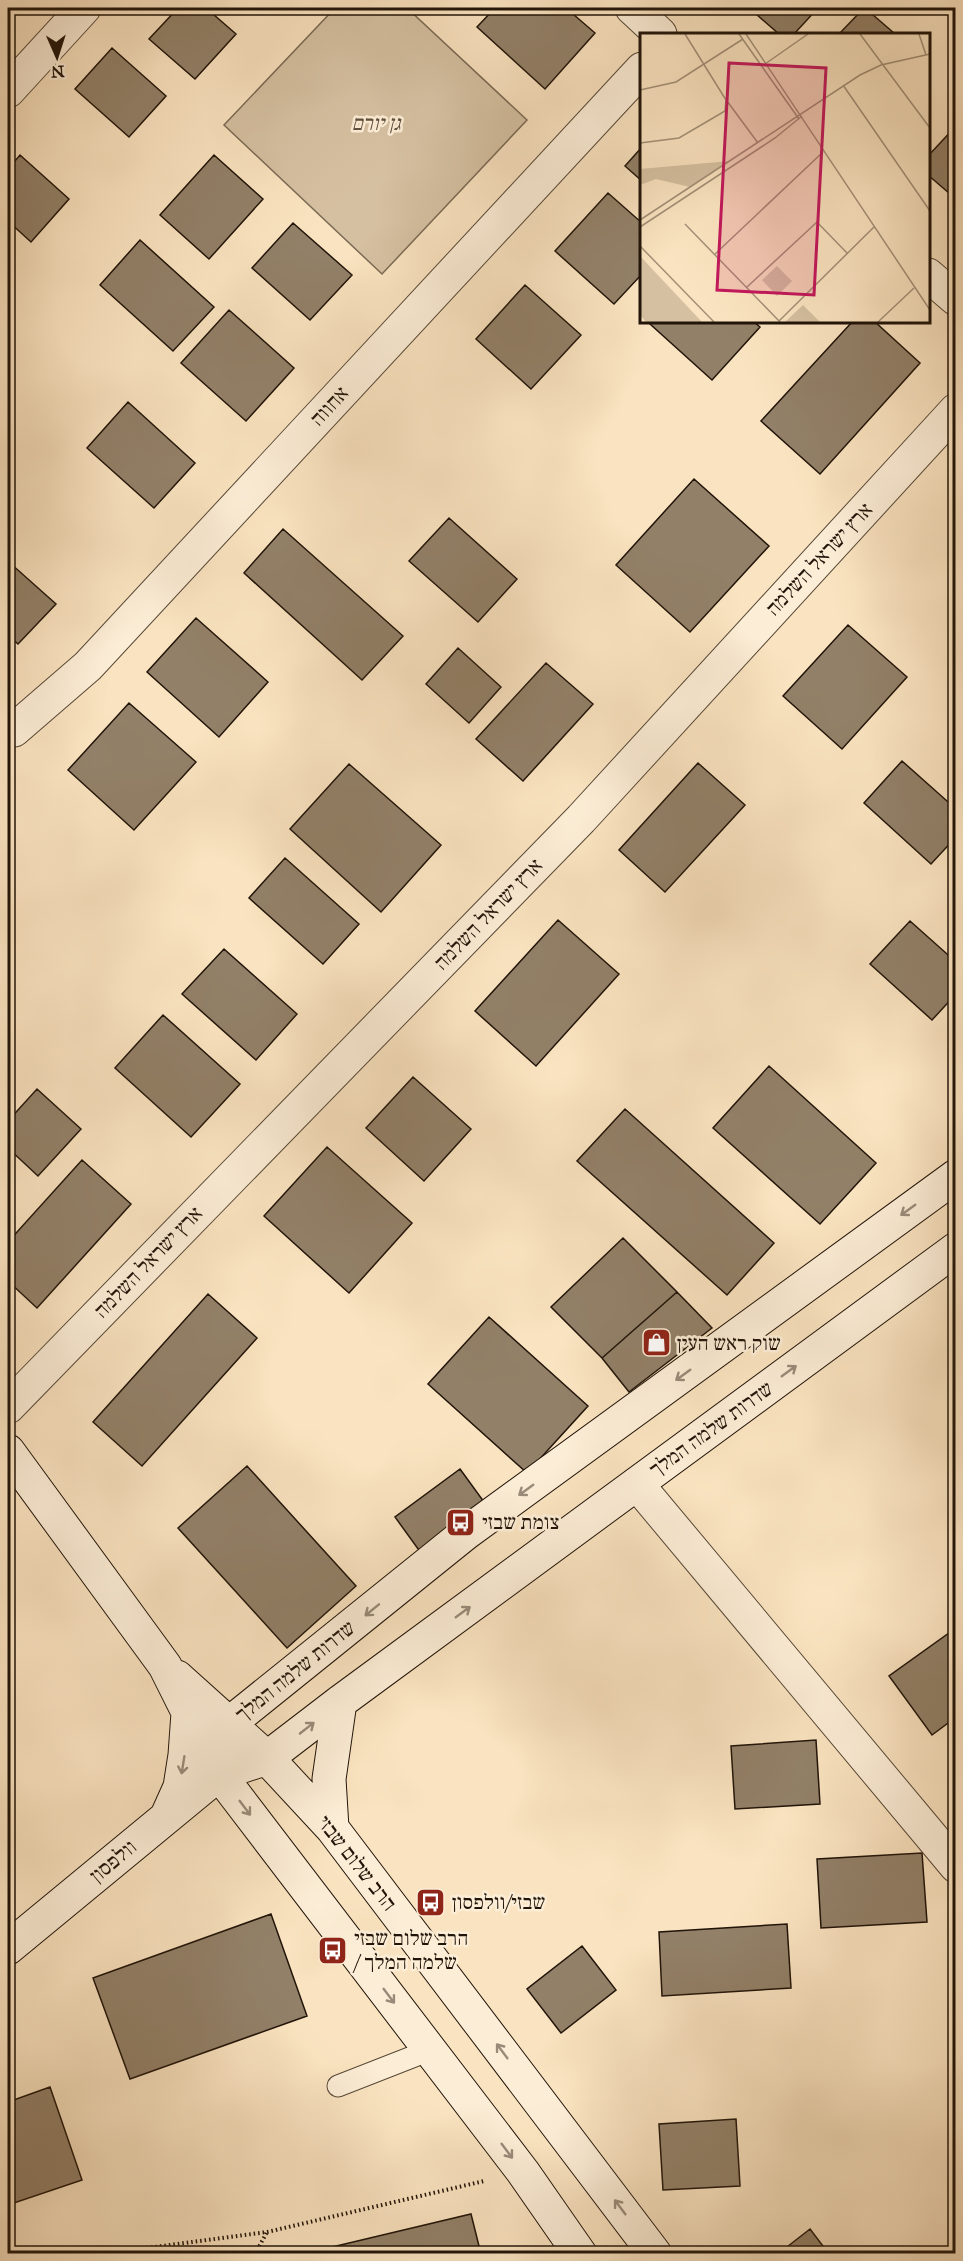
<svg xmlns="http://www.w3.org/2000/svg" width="963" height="2261" font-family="'IM FELL Great Primer','Frank Ruhl Libre',serif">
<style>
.green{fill:#d5c0a1;stroke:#7b6a55;stroke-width:1.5}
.building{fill:#928068;stroke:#211409;stroke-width:1.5}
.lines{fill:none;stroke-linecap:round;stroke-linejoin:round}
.lane-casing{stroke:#574837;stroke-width:23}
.street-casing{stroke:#574837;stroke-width:35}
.secondary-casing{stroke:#211409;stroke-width:35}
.path{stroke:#211409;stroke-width:4;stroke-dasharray:1.5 3;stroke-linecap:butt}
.lane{stroke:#fcedd6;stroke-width:21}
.street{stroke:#fcedd6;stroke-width:33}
.secondary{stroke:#fcedd6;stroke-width:33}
.oneway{stroke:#998b7a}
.labels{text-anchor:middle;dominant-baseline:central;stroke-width:5;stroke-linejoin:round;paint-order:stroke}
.park-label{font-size:21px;font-style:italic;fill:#60503e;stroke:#fcedd6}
.street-label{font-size:21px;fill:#211409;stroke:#fcedd6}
.poi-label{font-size:21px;fill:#211409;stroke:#fcedd6;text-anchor:start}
.inset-road{fill:none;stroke:#a39077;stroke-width:1.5}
.view{fill:#c2185b;fill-opacity:0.15;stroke:#c2185b;stroke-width:3}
.inset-edge{fill:none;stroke:#211409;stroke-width:3}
</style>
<rect width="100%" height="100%" fill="#fae3c0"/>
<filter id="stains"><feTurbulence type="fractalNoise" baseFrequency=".00333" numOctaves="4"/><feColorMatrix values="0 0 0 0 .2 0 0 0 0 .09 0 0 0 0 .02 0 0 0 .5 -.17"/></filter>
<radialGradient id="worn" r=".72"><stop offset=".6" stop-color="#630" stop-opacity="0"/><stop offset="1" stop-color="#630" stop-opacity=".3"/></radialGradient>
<path class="green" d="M 335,8 L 407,8 L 527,120 L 382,274 L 224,125 Z"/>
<path class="building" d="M 178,8 L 206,8 L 236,34 L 195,79 L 149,39 Z
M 495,8 L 566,8 L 595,33 L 545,89 L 477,27 Z
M 749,8 L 818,8 L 794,34 L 779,34 Z
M 864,8 L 865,8 L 895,34 L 839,34 Z
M 112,48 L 166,96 L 129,137 L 75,89 Z
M 956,126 L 956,199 L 928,175 L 928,156 Z
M 642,147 L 642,181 L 625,166 Z
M 20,155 L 69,199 L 31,242 L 8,221 L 8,169 Z
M 214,155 L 263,199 L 209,259 L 160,215 Z
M 608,193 L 642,223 L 642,274 L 614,304 L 555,251 Z
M 293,223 L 352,275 L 310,320 L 252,268 Z
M 140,240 L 214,307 L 173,351 L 100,285 Z
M 525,285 L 581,335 L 531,389 L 476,339 Z
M 229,310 L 294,368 L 246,421 L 181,363 Z
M 653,321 L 753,321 L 760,327 L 712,380 L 650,324 Z
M 853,321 L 874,321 L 920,363 L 820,474 L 761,421 Z
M 128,402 L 195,463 L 154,508 L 87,448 Z
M 694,479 L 769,546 L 690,632 L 616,565 Z
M 449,518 L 517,579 L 478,622 L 409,561 Z
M 283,529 L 403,636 L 362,680 L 244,573 Z
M 10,563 L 56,604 L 18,644 L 8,635 L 8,565 Z
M 196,618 L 268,682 L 219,737 L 147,672 Z
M 848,625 L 907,677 L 842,749 L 783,696 Z
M 458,648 L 501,687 L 469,723 L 426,684 Z
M 546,663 L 593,704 L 523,781 L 476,739 Z
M 129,703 L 196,762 L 134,830 L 68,770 Z
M 902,761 L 956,809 L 956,837 L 931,864 L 864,803 Z
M 698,763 L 745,805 L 665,892 L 619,850 Z
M 349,764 L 441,845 L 381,912 L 290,829 Z
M 285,858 L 359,924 L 323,964 L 249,898 Z
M 558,920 L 619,974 L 536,1066 L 475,1011 Z
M 910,921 L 956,962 L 956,994 L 932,1020 L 870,964 Z
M 224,949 L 297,1014 L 256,1060 L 182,994 Z
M 163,1015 L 240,1084 L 191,1137 L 115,1068 Z
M 769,1066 L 876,1163 L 820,1224 L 713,1128 Z
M 413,1077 L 471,1129 L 424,1181 L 366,1128 Z
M 37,1089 L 81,1129 L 38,1176 L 8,1148 L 8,1121 Z
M 625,1109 L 774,1243 L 727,1295 L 577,1161 Z
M 327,1147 L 412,1223 L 349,1293 L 264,1216 Z
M 82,1160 L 131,1204 L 37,1308 L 8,1281 L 8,1242 Z
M 623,1238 L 677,1292 L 602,1358 L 551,1307 Z
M 677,1292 L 712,1328 L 629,1392 L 602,1358 Z
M 208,1294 L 257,1338 L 142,1466 L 93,1422 Z
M 489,1317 L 588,1406 L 527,1473 L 428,1384 Z
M 247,1466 L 356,1586 L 287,1648 L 178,1528 Z
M 460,1469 L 487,1506 L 421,1553 L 395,1517 Z
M 956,1628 L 956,1717 L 932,1735 L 889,1676 Z
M 816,1740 L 820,1804 L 735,1809 L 731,1746 Z
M 922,1853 L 927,1922 L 821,1928 L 817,1859 Z
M 271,1914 L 307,2016 L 130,2079 L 93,1978 Z
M 787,1924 L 791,1988 L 662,1996 L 659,1932 Z
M 582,1946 L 616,1990 L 561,2033 L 527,1989 Z
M 50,2087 L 82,2180 L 8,2205 L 8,2102 Z
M 736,2119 L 740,2186 L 663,2190 L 659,2124 Z
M 471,2214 L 481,2254 L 307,2253 Z
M 810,2229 L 829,2254 L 778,2254 Z"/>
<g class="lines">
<defs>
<path id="lane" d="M 338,2086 L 430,2050"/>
<path id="street" d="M 632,8 L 660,34
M 8,91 L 84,8
M 928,275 L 956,299
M 8,724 L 14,730 L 88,666 L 642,69
M 8,1407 L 581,819 L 956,410
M 637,1484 L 956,1866"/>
<path id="secondary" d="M 8,1451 L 165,1666 L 219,1774 L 523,2172 L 580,2254
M 177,1677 L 267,1758 L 332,1828 L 655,2254
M 219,1774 L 230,1723 L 466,1533 L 956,1176
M 167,1816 L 180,1787 L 185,1755 L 188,1713
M 332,1828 L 329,1779 L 340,1702
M 8,1948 L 219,1774 L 267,1758 L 340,1702 L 956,1249"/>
</defs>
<use href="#lane" class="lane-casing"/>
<use href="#street" class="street-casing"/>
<use href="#secondary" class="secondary-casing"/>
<path class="path" d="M 102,2254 L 267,2232 L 484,2181
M 255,2254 L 267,2232"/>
<use href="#lane" class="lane"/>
<use href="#street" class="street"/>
<use href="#secondary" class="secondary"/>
</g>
<defs><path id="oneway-shaft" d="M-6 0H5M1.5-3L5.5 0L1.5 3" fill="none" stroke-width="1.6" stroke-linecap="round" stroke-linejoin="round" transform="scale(1.5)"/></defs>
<g class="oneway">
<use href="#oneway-shaft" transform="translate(908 1210) rotate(144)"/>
<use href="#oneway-shaft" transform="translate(789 1371) rotate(-36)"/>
<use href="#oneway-shaft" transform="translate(683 1375) rotate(144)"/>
<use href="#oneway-shaft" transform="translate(526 1490) rotate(144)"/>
<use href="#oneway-shaft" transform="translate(372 1610) rotate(141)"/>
<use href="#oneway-shaft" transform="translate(463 1612) rotate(-36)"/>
<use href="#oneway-shaft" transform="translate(307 1728) rotate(-38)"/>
<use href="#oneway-shaft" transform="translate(183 1765) rotate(99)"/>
<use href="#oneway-shaft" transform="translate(245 1808) rotate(53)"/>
<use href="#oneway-shaft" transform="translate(389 1996) rotate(53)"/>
<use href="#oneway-shaft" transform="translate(502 2051) rotate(-127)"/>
<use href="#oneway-shaft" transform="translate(507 2151) rotate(53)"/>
<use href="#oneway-shaft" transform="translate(620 2207) rotate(-127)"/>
</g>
<defs>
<symbol id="shop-square" viewBox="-11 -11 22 22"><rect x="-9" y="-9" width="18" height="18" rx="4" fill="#8f2418" stroke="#fcedd6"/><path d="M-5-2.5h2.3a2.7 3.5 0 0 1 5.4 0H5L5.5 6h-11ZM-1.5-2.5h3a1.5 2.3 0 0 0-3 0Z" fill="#fff"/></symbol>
<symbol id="bus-square" viewBox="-11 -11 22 22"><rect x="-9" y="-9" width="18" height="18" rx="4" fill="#8f2418" stroke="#fcedd6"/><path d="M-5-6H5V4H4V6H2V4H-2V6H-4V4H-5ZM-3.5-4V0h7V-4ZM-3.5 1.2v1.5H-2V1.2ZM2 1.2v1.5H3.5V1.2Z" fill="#fff"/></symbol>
</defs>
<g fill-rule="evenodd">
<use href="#shop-square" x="640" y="1326" width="33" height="33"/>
<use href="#bus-square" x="444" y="1506" width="33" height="33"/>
<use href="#bus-square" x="414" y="1886" width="33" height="33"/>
<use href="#bus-square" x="316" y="1934" width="33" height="33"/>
</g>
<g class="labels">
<g class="park-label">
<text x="376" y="123">גן יורם</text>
</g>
<g class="street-label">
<text transform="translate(329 406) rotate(-47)">אחווה</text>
<text transform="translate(819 559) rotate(-47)">ארץ ישראל השלמה</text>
<text transform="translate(488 914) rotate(-46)">ארץ ישראל השלמה</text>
<text transform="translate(148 1262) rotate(-46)">ארץ ישראל השלמה</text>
<text transform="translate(711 1429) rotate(-36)">שדרות שלמה המלך</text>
<text transform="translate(295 1671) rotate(-39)">שדרות שלמה המלך</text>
<text transform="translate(113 1861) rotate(-40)">וולפסון</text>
<text transform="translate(357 1863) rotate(52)">הרב שלום שבזי</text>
</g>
<g class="poi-label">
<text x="677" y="1343">שוק ראש העין</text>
<text x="482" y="1522">צומת שבזי</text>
<text x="452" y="1902">שבזי/וולפסון</text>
<text x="354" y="1938">הרב שלום שבזי<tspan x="354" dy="24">/ שלמה המלך</tspan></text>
</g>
</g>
<g transform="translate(640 33)">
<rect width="290" height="290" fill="#fae3c0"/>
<path d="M 90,128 L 50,154 L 16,146 L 0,152 L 0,136 ZM 0,223 L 62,289 L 6,289 L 0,282 ZM 137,233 L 152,248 L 137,263 L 122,247 ZM 163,272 L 180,289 L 145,289 Z" fill="#d5c0a1"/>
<path class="inset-road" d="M 99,1 L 159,86M 106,1 L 290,277M 220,1 L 290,95M 279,1 L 286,22M 125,31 L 168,1M 203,52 L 290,178M 0,57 L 36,49 L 103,6M 87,68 L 118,110M 0,110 L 39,105 L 85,78 L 86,67 L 45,1M 0,187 L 220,42 L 241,32 L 290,21M 45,191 L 140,289M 0,194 L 135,105 L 162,83M 0,213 L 74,289M 74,222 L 183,119M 107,254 L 177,189 L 207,220M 139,288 L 234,194M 238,289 L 274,255"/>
<path class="view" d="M 89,30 L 186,35 L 174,262 L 77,257 Z"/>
<rect width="290" height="290" class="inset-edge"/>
</g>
<rect width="963" height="2261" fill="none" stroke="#fae3c0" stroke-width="30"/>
<rect x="9" y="9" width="945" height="2243" fill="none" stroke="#211409" stroke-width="3"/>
<rect x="15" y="15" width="933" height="2231" fill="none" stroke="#211409" stroke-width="1.5"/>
<g transform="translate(57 57) rotate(177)" stroke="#fcedd6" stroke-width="4.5" paint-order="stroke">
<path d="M0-4.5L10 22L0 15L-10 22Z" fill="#211409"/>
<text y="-9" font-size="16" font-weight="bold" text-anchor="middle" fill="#211409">N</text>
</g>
<rect width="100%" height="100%" filter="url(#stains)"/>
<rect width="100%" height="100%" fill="url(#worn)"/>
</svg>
